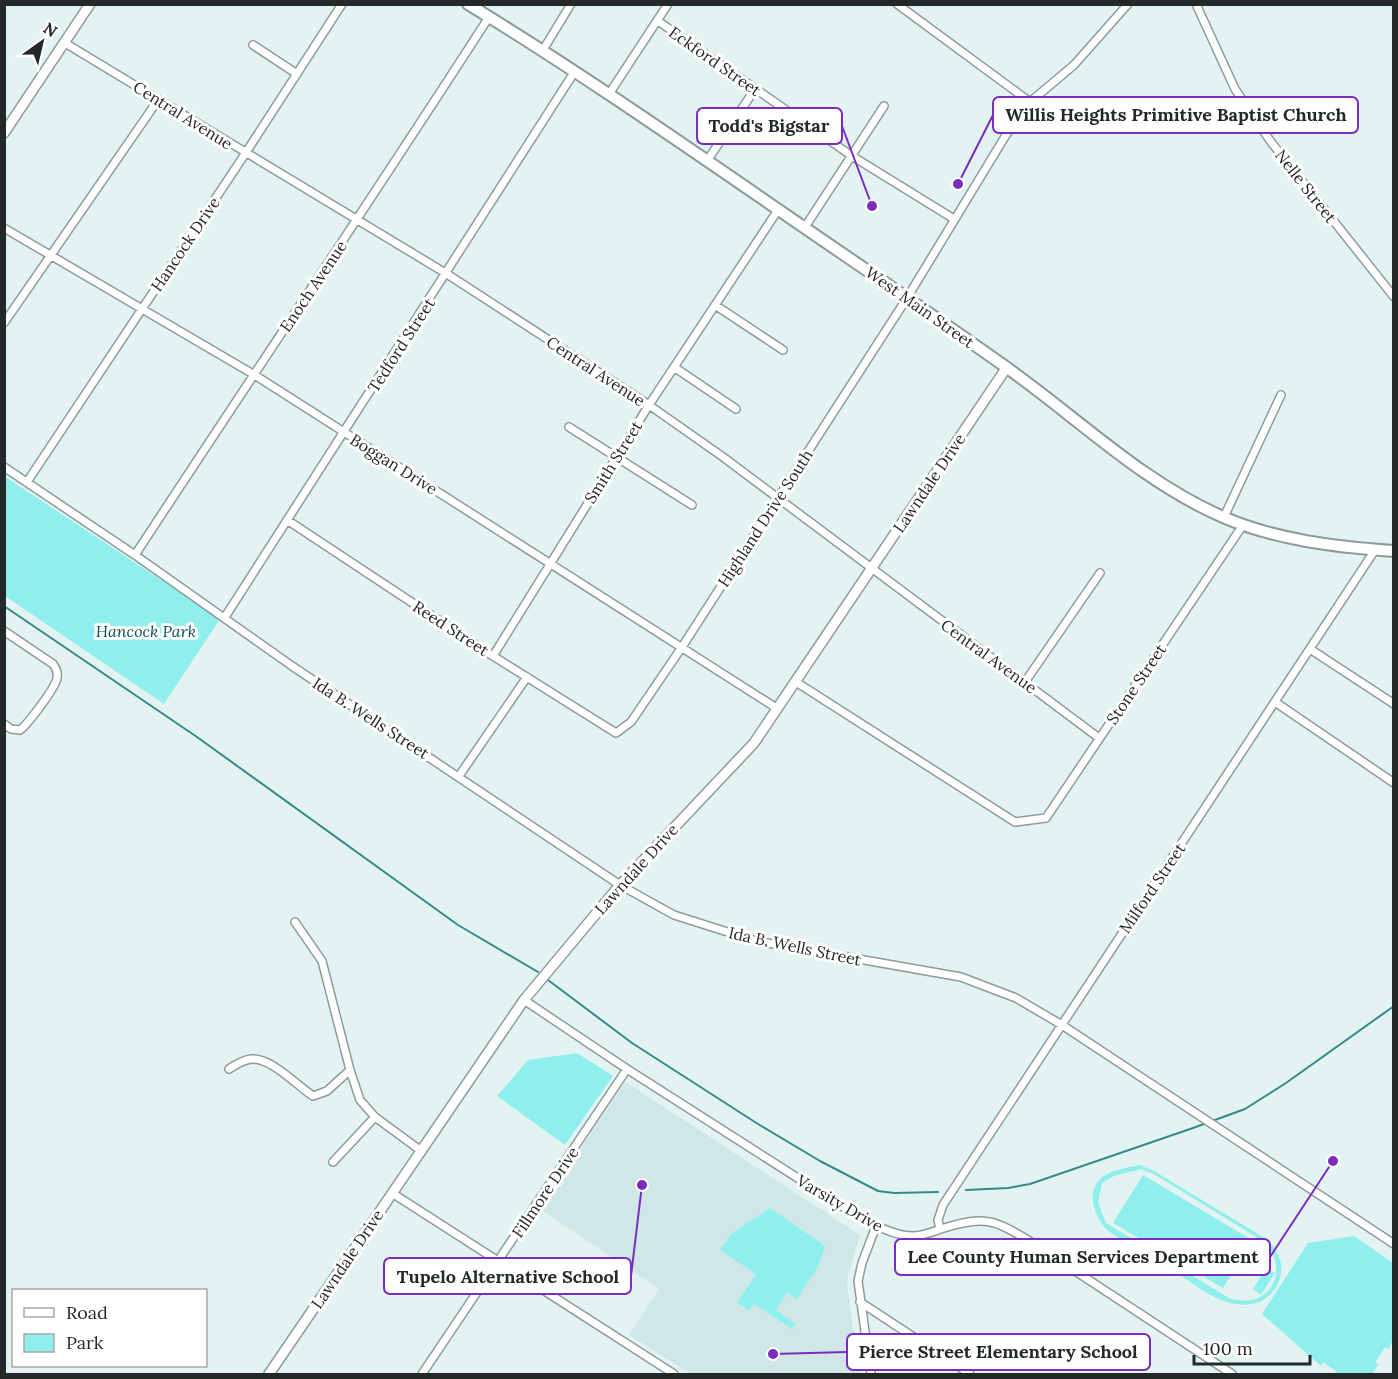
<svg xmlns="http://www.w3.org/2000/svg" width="1398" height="1379" font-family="Lora,serif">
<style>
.built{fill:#cfe8e7}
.park{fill:#8fefec;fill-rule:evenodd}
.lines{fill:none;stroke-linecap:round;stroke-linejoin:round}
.stream{stroke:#348a88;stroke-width:2}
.street-casing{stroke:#8d9c9b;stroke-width:10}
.secondary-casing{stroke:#8d9c9b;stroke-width:12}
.primary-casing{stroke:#8d9c9b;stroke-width:14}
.street{stroke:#fff;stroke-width:7}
.secondary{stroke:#fff;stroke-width:9}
.primary{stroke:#fff;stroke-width:10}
.labels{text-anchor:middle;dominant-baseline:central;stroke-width:6;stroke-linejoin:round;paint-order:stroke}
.street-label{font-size:16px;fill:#232929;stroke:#fff}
.park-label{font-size:16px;font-style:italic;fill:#084f4e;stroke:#fff}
.leader{fill:none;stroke:#7b2cbf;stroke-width:2}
.callout-dot{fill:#7b2cbf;stroke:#fff;stroke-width:2}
.callout{fill:#fff;stroke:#7b2cbf;stroke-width:2}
.callout-label{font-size:18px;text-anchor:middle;font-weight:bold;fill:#232929}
</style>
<rect width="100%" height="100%" fill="#e3f3f2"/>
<path class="built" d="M 627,1083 L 860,1235 L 848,1275 L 847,1285 L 860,1374 L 691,1374 L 629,1335 L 659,1289 L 540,1209 L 624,1084 Z"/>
<path class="park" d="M 4,476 L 220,619 L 164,704 L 5,596 Z
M 577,1053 L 613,1076 L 565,1145 L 497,1096 L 528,1060 Z
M 1140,1165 L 1154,1171 L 1268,1240 C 1279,1253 1286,1266 1278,1283 C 1271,1300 1254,1307 1236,1304 C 1214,1301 1193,1283 1175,1272 C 1152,1258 1128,1246 1107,1230 C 1096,1218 1085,1194 1100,1179 C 1108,1171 1128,1167 1140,1165 ZM 1141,1169 L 1154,1174 L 1266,1243 C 1291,1274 1267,1311 1229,1298 L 1106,1223 L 1098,1203 L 1102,1183 L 1114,1176 Z
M 1143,1175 L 1252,1240 L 1223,1288 L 1113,1223 Z
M 770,1208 L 825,1246 L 818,1267 L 797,1299 L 787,1293 L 776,1310 L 795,1324 L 792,1329 L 754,1304 L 749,1311 L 737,1303 L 756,1274 L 720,1250 L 731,1234 Z
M 1354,1236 L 1393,1263 L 1393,1339 L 1389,1349 L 1385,1347 L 1375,1362 L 1378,1365 L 1372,1374 L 1334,1374 L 1336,1371 L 1323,1362 L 1321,1366 L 1262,1314 L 1308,1243 Z
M 1266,1268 L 1275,1273 L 1261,1295 L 1253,1289 Z"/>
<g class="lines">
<path class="stream" d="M 4,606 L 197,737 L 458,925 L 538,972
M 548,980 L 632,1043 L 758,1124 L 820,1161 L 878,1191 L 894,1193 L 938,1192
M 966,1190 L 1008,1188 L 1030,1184 L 1193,1128 L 1245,1109 L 1286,1083 L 1394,1006"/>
<defs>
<path id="street" d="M 897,4 L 1030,102
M 1196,4 L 1235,89 L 1271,142 L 1394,297
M 658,21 L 852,156 L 954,219
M 65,43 L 447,274 L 649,405 L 723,457 L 1099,738
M 253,45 L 297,74
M 543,50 L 571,4
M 609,94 L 668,4
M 707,161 L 755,89
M 805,227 L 884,106
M 4,228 L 253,374 L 778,709
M 715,305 L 783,350
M 4,323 L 158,100
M 674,367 L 736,409
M 569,427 L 692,505
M 4,467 L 135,555 L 292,666 L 620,885 L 674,915 L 756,941 L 961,977 L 1016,998 L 1062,1025 L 1394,1244
M 27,482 L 245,154 L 342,4
M 1224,517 L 1281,395
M 287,520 L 493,656 L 616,733 L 631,722 L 682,647 L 907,298 L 1006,135 L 1030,102 L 1074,65 L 1128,4
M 135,555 C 253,375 373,197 489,17
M 225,617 L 575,71
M 4,631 L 53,664 C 56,668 58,673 57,678 C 56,687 28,724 20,730 L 11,729 L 4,724
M 1310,649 L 1394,704
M 493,656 L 649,405 L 778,210
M 796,682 L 1015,822 L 1046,818 L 1243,525
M 1025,682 L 1100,573
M 1275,702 L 1394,783
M 459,776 L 527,677
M 295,922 L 322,961 L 350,1070 L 360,1100 L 375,1117 L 420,1150
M 524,1000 L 627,1069 L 865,1221 C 880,1227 896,1236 913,1236 C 924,1236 934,1231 944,1228 C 985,1215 995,1220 1031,1242 L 1232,1374
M 229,1069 C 235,1065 243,1060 251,1059 C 271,1057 296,1085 313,1096 L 327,1091 L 350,1070
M 333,1162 L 375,1117
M 392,1193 L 674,1374
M 940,1229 L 938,1220 L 943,1205 L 1375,550
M 860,1302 L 970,1374
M 422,1374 L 627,1069
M 871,1374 L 858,1281 L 862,1263 L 876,1226"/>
<path id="secondary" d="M 4,133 L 90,4
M 269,1374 L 524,1000 L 620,885 L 754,743 L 1007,367"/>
<path id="primary" d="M 468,4 C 568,65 664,131 760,197 C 841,253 923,308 1003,365 C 1076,416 1140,481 1223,517 C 1276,540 1336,547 1394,551"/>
</defs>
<use href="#street" class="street-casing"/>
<use href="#secondary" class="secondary-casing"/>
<use href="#primary" class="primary-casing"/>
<use href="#street" class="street"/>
<use href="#secondary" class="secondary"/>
<use href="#primary" class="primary"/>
</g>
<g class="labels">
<g class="street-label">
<text transform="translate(715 61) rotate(35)">Eckford Street</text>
<text transform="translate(183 115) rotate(32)">Central Avenue</text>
<text transform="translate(1306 186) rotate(52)">Nelle Street</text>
<text transform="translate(185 244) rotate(-56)">Hancock Drive</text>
<text transform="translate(313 286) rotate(-56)">Enoch Avenue</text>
<text transform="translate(920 307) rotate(35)">West Main Street</text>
<text transform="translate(401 345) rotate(-57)">Tedford Street</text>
<text transform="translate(596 371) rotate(33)">Central Avenue</text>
<text transform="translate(613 462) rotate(-58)">Smith Street</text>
<text transform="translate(394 464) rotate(32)">Boggan Drive</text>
<text transform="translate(929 483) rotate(-56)">Lawndale Drive</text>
<text transform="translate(765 518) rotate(-57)">Highland Drive South</text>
<text transform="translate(451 628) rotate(33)">Reed Street</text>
<text transform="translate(989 656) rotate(36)">Central Avenue</text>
<text transform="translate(1136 684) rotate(-56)">Stone Street</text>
<text transform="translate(371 718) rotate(33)">Ida B. Wells Street</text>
<text transform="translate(636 869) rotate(-48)">Lawndale Drive</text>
<text transform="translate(1152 888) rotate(-56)">Milford Street</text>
<text transform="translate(795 946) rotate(12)">Ida B. Wells Street</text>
<text transform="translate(545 1192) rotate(-56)">Fillmore Drive</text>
<text transform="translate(840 1203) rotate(30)">Varsity Drive</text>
<text transform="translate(347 1259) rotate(-56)">Lawndale Drive</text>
</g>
<g class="park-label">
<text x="146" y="631">Hancock Park</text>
</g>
</g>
<path class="leader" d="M958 184L993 115M872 206L842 126M1333 1161L1270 1257M642 1185L631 1276M773 1354L847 1352"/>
<g class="callout-dot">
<circle cx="958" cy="184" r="6"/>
<circle cx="872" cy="206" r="6"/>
<circle cx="1333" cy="1161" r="6"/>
<circle cx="642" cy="1185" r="6"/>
<circle cx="773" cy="1354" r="6"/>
</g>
<g class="callout">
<rect x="993" y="97" width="365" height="36" rx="6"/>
<rect x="697" y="108" width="145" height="36" rx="6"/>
<rect x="895" y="1239" width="375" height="36" rx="6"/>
<rect x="384" y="1258" width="247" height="36" rx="6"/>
<rect x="847" y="1334" width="303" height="36" rx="6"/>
</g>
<g class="callout-label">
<text x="1176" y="121">Willis Heights Primitive Baptist Church</text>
<text x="769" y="132">Todd's Bigstar</text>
<text x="1083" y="1263">Lee County Human Services Department</text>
<text x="508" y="1283">Tupelo Alternative School</text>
<text x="998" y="1358">Pierce Street Elementary School</text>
</g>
<rect width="1398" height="1379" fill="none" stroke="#232929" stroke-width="12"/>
<rect x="12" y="1289" width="195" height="78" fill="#ffffff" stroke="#a7a9a9" stroke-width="1.5"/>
<rect x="24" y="1308" width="30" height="9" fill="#ffffff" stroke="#a7a9a9" stroke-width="1.5"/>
<text x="66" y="1319" font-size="18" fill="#232929">Road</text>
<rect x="24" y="1334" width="30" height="18" fill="#8fefec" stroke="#a7a9a9" stroke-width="1.5"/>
<text x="66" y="1349" font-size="18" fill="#232929">Park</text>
<g transform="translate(42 42) rotate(34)" stroke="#ffffff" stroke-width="4.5" paint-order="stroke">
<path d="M0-4.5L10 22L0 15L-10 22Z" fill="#232929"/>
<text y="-9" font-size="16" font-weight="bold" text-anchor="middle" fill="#232929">N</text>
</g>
<path d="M1194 1355v9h116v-9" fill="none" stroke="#232929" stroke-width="3"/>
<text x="1203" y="1355" font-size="18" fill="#232929" stroke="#ffffff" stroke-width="4.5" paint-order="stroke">100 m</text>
</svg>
